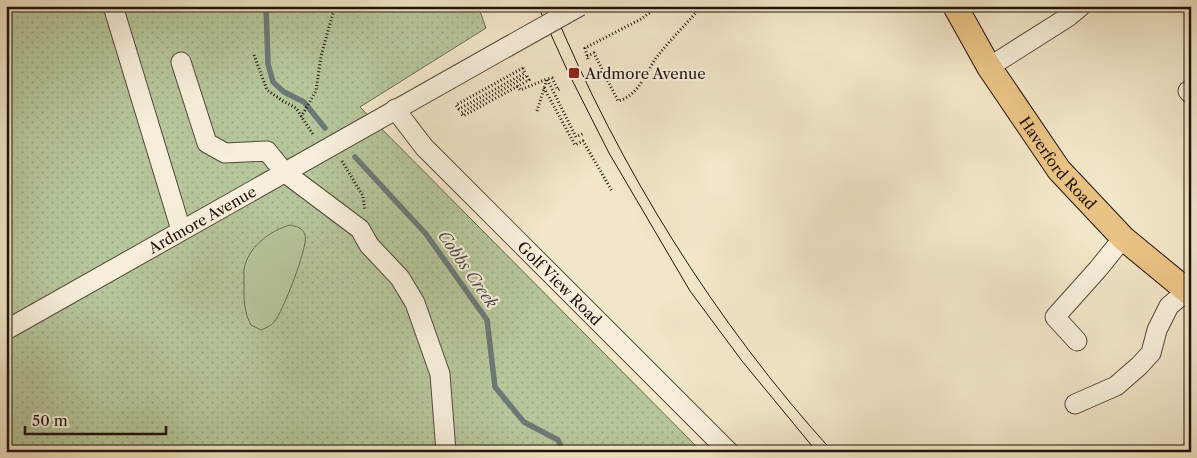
<svg xmlns="http://www.w3.org/2000/svg" width="1197" height="458" font-family="'Libre Caslon Text',serif">
<style>
.grass{fill:url(#grass-dots);stroke:#6b6c52}
.pitch{fill:#b5c69a;stroke:#6b6c52}
.lines{fill:none;stroke-linecap:round;stroke-linejoin:round}
.stream{stroke:#6b7976;stroke-width:5.5}
.minor-casing{stroke:#55473a;stroke-width:21}
.major-casing{stroke:#21120b;stroke-width:26}
.path{stroke:#21120b;stroke-width:3;stroke-dasharray:1 2.5;stroke-linecap:butt}
.minor{stroke:#f7efdb;stroke-width:19}
.major{stroke:#e9c384;stroke-width:24}
.tram{stroke:#21120b;stroke-width:1}
.minor-bridge-casing{stroke:#55473a;stroke-width:21;stroke-linecap:butt}
.minor-bridge{stroke:#f7efdb;stroke-width:19}
.poi-dot{fill:#8f2418;stroke:#f7efdb;stroke-width:2}
.labels{text-anchor:middle;dominant-baseline:central;stroke-width:4;stroke-linejoin:round;paint-order:stroke}
.poi-label{font-size:15px;fill:#21120b;stroke:#f7efdb;text-anchor:start}
.street-label{font-size:15px;fill:#21120b;stroke:#f7efdb}
.water-label{font-size:16px;font-style:italic;fill:#4c4e4a;stroke:#f7efdb}
</style>
<defs>
<pattern id="grass-dots" width="8" height="8" patternUnits="userSpaceOnUse" patternTransform="scale(1.25)"><rect width="8" height="8" fill="#b5c69a"/><path d="M2 2h.1M6 6h.1" fill="none" stroke="#9ba983" stroke-width="1.8" stroke-linecap="round"/></pattern>
</defs>
<rect width="100%" height="100%" fill="#f2e6c8"/>
<filter id="stains"><feTurbulence type="fractalNoise" baseFrequency=".004" numOctaves="4"/><feColorMatrix values="0 0 0 0 .2 0 0 0 0 .09 0 0 0 0 .02 0 0 0 .5 -.17"/></filter>
<radialGradient id="worn" r=".72"><stop offset=".6" stop-color="#630" stop-opacity="0"/><stop offset="1" stop-color="#630" stop-opacity=".3"/></radialGradient>
<path class="grass" d="M 6,6 L 478,6 L 486,28 L 360,107 L 702,452 L 6,452 Z"/>
<path class="pitch" d="M 290,225 C 296,226 303,228 305,235 C 309,245 282,314 274,322 C 271,326 265,328 261,330 L 251,325 C 244,312 244,300 244,286 C 244,281 244,275 244,270 C 247,248 269,231 290,225 Z"/>
<g class="lines">
<path class="stream" d="M 266,6 L 268,64 L 273,82 L 284,92 L 304,102 L 325,128
M 355,157 L 426,234 L 487,320 L 495,387 L 524,422 L 558,440 L 563,452"/>
<defs>
<g id="minor">
<path d="M 113,6 L 181,230"/>
<path d="M 181,62 L 207,143 L 225,153 L 267,151 L 284,172 L 360,229 L 369,245 L 400,278 L 415,303 L 440,374 L 446,452"/>
<path d="M 989,67 L 1068,17 L 1081,6"/>
<path d="M 1188,91 L 1191,94"/>
<path id="s1" d="M 395,109 L 424,147 L 729,452"/>
<path id="s2" d="M 6,330 L 507,47"/>
<path d="M 1077,341 L 1055,317 L 1098,269 L 1123,238"/>
<path d="M 1075,404 L 1116,386 L 1139,366 L 1151,353 L 1157,330 L 1169,306 L 1187,291"/>
</g>
<g id="major">
<path id="s3" d="M 955,6 L 989,67 L 1059,170 L 1123,238 L 1191,294"/>
</g>
</defs>
<use href="#minor" class="minor-casing"/>
<use href="#major" class="major-casing"/>
<path class="path" d="M 254,55 L 267,90 L 283,101 L 296,108 L 314,136
M 587,56 L 594,53 L 618,101 C 641,95 646,69 660,53 C 673,37 688,22 702,6
M 588,59 L 585,48 L 641,19 L 659,6
M 523,68 L 525,73 L 459,109 L 456,105 Z
M 527,76 L 529,80 L 463,116 L 461,113 Z
M 517,86 L 520,90 L 547,79 L 576,137 L 584,133
M 544,88 L 575,145 L 583,141 L 612,191
M 537,111 L 547,79 L 552,78 L 558,90 L 561,88
M 301,117 L 316,91 L 321,56 L 335,6
M 342,161 L 363,196 L 365,211"/>
<use href="#minor" class="minor"/>
<use href="#major" class="major"/>
<path class="tram" d="M 538,6 L 568,72 L 609,153 L 690,291 L 742,361 L 817,452
M 552,6 C 620,169 714,321 833,452"/>
<defs>
<path id="minor-bridge" d="M 507,47 L 580,6"/>
</defs>
<use href="#minor-bridge" class="minor-bridge-casing"/>
<use href="#minor-bridge" class="minor-bridge"/>
</g>
<rect class="poi-dot" x="568" y="67" width="12" height="12" rx="2.5"/>
<g class="labels">
<g class="poi-label">
<text x="585" y="73">Ardmore Avenue</text>
</g>
<g class="street-label">
<text stroke="none"><textPath href="#s3" startOffset="188">Haverford Road</textPath></text>
<text stroke="none"><textPath href="#s2" startOffset="225">Ardmore Avenue</textPath></text>
<text stroke="none"><textPath href="#s1" startOffset="240">Golf View Road</textPath></text>
</g>
<g class="water-label">
<text transform="translate(468 269) rotate(55)">Cobbs Creek</text>
</g>
</g>
<rect width="1197" height="458" fill="none" stroke="#f2e6c8" stroke-width="25"/>
<rect x="8" y="8" width="1182" height="443" fill="none" stroke="#21120b" stroke-width="2.5"/>
<rect x="12" y="12" width="1172" height="433" fill="none" stroke="#21120b"/>
<path d="M25 426v8h141v-8" fill="none" stroke="#21120b" stroke-width="2.5"/>
<text x="32" y="426" font-size="15" fill="#21120b" stroke="#f7efdb" stroke-width="4" paint-order="stroke">50 m</text>
<rect width="100%" height="100%" filter="url(#stains)"/>
<rect width="100%" height="100%" fill="url(#worn)"/>
</svg>
